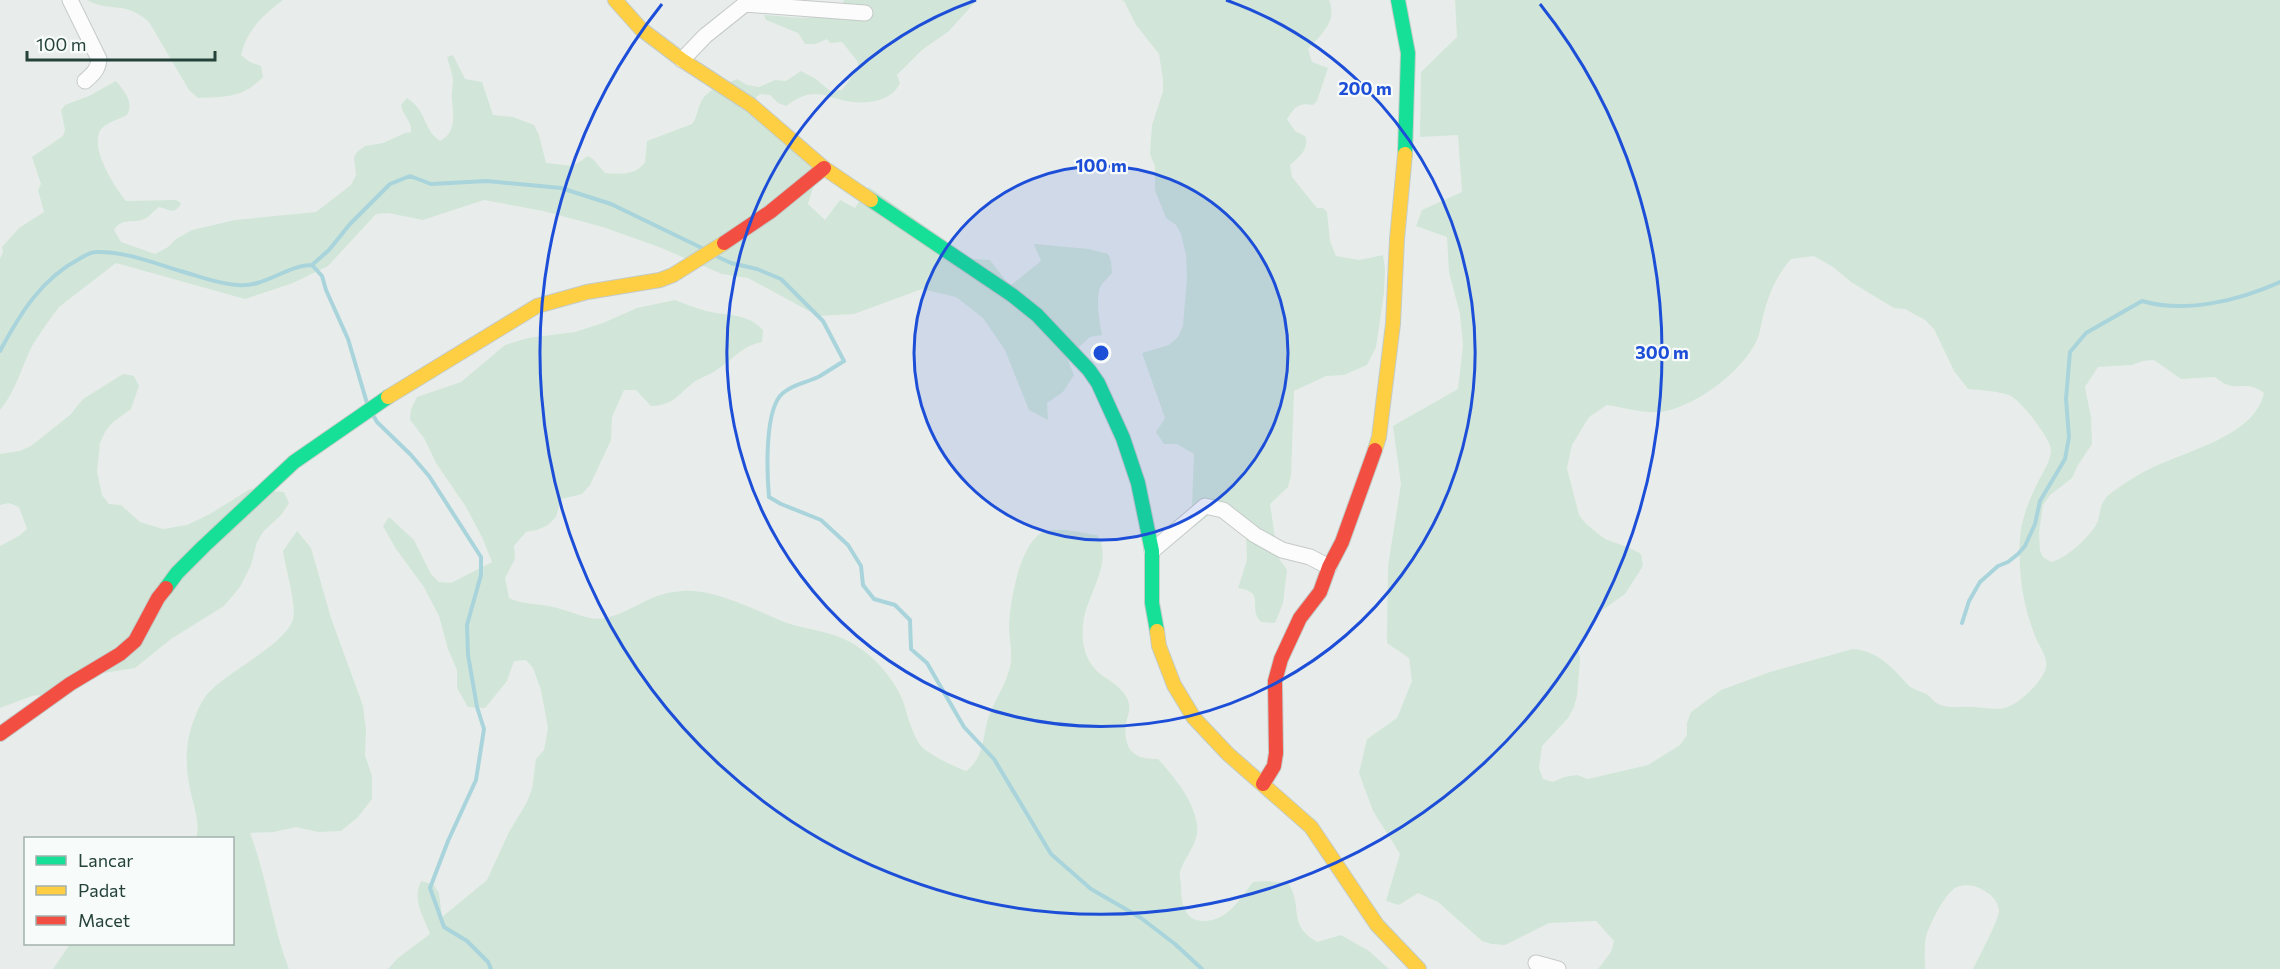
<svg xmlns="http://www.w3.org/2000/svg" width="2280" height="969" font-family="Commissioner,sans-serif">
<style>
.green{fill:#d1e6d8;fill-rule:evenodd}
.lines{fill:none;stroke-linecap:round;stroke-linejoin:round}
.stream{stroke:#a9d4db;stroke-width:4}
.street-casing{stroke:#c5cac8;stroke-width:17}
.fast-casing{stroke:#c3cbc8;stroke-width:16}
.slow-casing{stroke:#c3cbc8;stroke-width:16}
.jam-casing{stroke:#c3cbc8;stroke-width:16}
.street{stroke:#fcfcfc;stroke-width:15}
.fast{stroke:#16e098;stroke-width:14}
.slow{stroke:#ffcf43;stroke-width:14}
.jam{stroke:#f24e42;stroke-width:14}
.ring{fill:none;stroke:#1d4ed8;stroke-width:3}
.centre{fill:#1d4ed8;stroke:#f7fbf9;stroke-width:3}
.ring-label{font-size:18px;text-anchor:middle;font-weight:bold;fill:#1d4ed8;stroke:#f7fbf9;stroke-width:4.5;stroke-linejoin:round;paint-order:stroke}
</style>
<rect width="100%" height="100%" fill="#e8edeb"/>
<path class="green" d="M 87,0 L 283,0 C 263,15 247,30 241,55 L 250,62 L 261,66 L 263,77 C 243,98 225,97 198,98 L 189,90 L 149,22 C 125,0 110,13 87,0 Z
M 844,0 L 977,0 L 949,31 L 922,50 L 897,75 L 900,83 C 890,105 858,105 838,99 C 830,97 823,94 815,94 C 803,94 795,100 786,106 L 778,103 L 770,95 L 760,94 L 753,100 L 822,159 L 808,204 L 825,220 L 840,200 L 855,208 L 869,187 L 972,259 L 990,260 L 1010,286 L 1041,261 L 1034,244 L 1089,249 L 1108,254 L 1111,261 L 1112,273 C 1109,277 1105,280 1102,284 C 1094,295 1100,323 1102,335 L 1090,337 L 1067,358 L 1074,375 L 1063,392 L 1047,403 L 1048,420 L 1029,410 L 1005,350 L 983,318 L 956,297 L 922,289 L 854,314 L 818,316 L 748,278 L 722,274 L 659,247 L 603,227 L 543,211 L 484,200 L 423,220 L 388,213 L 376,214 L 328,266 L 293,283 L 245,299 L 116,263 L 59,307 C 50,319 40,333 32,346 C 21,368 16,391 0,410 L 0,259 L 3,252 L 2,247 L 19,228 L 44,212 L 38,190 L 41,184 L 32,157 L 63,136 L 65,130 L 61,110 L 65,105 L 89,96 L 116,81 C 125,92 134,102 127,115 C 120,119 108,122 102,128 C 87,145 115,188 126,201 L 176,200 L 181,203 C 176,216 168,209 159,207 C 153,211 149,218 142,220 C 131,223 121,218 114,230 L 121,242 L 155,254 L 168,247 L 176,239 L 192,230 L 235,220 L 316,212 L 351,185 L 356,175 L 354,157 L 357,152 L 365,146 L 383,143 L 405,133 L 411,132 C 412,121 403,116 401,105 L 407,98 C 428,112 422,128 440,141 C 457,132 453,115 452,99 C 451,93 453,86 453,80 C 452,72 449,64 447,57 L 453,55 L 465,79 L 482,82 L 493,115 L 513,117 L 534,125 L 539,135 L 546,163 L 573,166 L 588,156 L 593,159 L 605,173 C 619,174 636,176 645,162 L 647,141 L 692,124 C 697,118 697,110 701,102 C 707,89 724,85 737,79 L 747,85 L 759,87 L 775,80 L 786,81 L 801,71 L 816,79 L 830,91 L 842,90 L 858,68 L 858,62 L 842,42 L 830,43 L 827,39 L 816,44 L 805,44 L 798,33 L 766,20 L 764,15 C 788,16 833,26 844,0 Z
M 1121,0 L 1329,0 C 1338,21 1321,35 1308,49 L 1312,62 L 1328,68 L 1317,101 L 1313,105 C 1298,102 1295,107 1287,119 L 1295,131 L 1305,136 C 1310,149 1299,157 1290,165 L 1292,177 L 1317,208 L 1323,208 L 1327,212 L 1330,241 L 1336,256 L 1359,260 L 1383,255 L 1385,269 L 1384,293 L 1376,347 L 1367,365 L 1344,375 L 1326,376 L 1294,391 L 1291,475 L 1288,487 L 1270,504 L 1278,557 L 1287,570 L 1283,603 L 1275,623 L 1261,622 C 1247,608 1267,592 1238,588 L 1247,560 L 1246,535 L 1215,510 L 1194,527 L 1192,507 L 1194,454 L 1177,444 L 1164,444 L 1156,432 L 1165,418 L 1142,353 L 1169,345 L 1178,337 L 1183,326 L 1187,278 L 1186,255 L 1181,234 L 1176,225 L 1166,218 L 1155,190 L 1155,166 L 1150,154 L 1152,125 L 1163,91 L 1163,80 L 1159,54 L 1136,25 L 1124,1 Z
M 1455,0 L 2280,0 L 2280,969 L 1973,969 C 1978,959 2000,918 1999,910 C 1998,901 1991,894 1983,890 C 1976,885 1965,884 1957,887 C 1946,891 1929,925 1926,937 C 1924,947 1925,959 1925,969 L 1598,969 L 1611,952 L 1614,941 L 1596,921 L 1549,923 L 1505,945 L 1492,944 L 1482,941 L 1438,902 L 1418,893 L 1399,905 L 1386,901 L 1400,854 L 1373,811 L 1359,773 L 1367,739 L 1397,718 L 1412,681 L 1409,658 L 1387,643 L 1388,566 L 1401,484 L 1393,426 L 1458,389 L 1463,345 L 1460,314 L 1449,272 L 1447,237 L 1416,226 L 1422,210 L 1462,192 L 1458,135 L 1420,137 L 1421,72 L 1457,37 ZM 1814,256 L 1833,267 L 1851,282 L 1894,308 L 1905,309 L 1925,320 L 1934,329 L 1954,371 L 1968,389 C 1982,390 1996,391 2009,395 C 2020,399 2052,440 2051,451 C 2050,463 2042,473 2037,484 C 2022,515 2018,532 2020,567 C 2021,589 2026,613 2034,633 C 2037,644 2048,656 2046,667 C 2043,681 2023,700 2010,706 C 2000,711 1985,708 1974,707 C 1963,706 1949,709 1938,704 C 1934,702 1932,698 1928,695 C 1922,691 1913,690 1908,685 C 1893,668 1878,651 1853,649 L 1770,672 L 1721,690 L 1691,712 L 1687,723 L 1687,735 L 1680,745 L 1648,765 L 1588,779 L 1577,775 L 1564,777 L 1553,782 L 1543,779 L 1539,768 L 1542,746 L 1568,718 L 1574,707 L 1577,696 L 1580,659 L 1578,647 L 1597,614 L 1625,594 L 1643,566 L 1641,554 L 1630,548 L 1605,539 L 1586,524 L 1579,515 L 1567,468 L 1572,445 L 1589,417 L 1607,405 C 1626,408 1648,415 1666,411 C 1698,404 1741,372 1756,342 C 1760,335 1761,324 1763,316 C 1769,294 1776,276 1791,259 ZM 2154,360 L 2181,379 L 2215,377 C 2237,396 2244,377 2264,393 C 2254,439 2178,452 2142,473 C 2134,477 2109,493 2105,499 C 2100,505 2100,514 2098,521 C 2093,534 2065,560 2051,562 L 2043,557 L 2040,551 L 2039,533 L 2043,505 L 2050,495 L 2072,478 L 2078,465 L 2092,444 L 2091,418 L 2085,387 L 2098,367 L 2132,365 L 2143,361 Z
M 675,300 C 685,304 696,308 706,311 C 727,316 747,313 763,330 L 762,342 C 741,346 732,361 715,371 C 708,376 701,377 694,382 C 677,395 675,405 651,406 L 636,390 L 624,390 L 612,417 L 611,440 L 590,485 L 582,494 L 561,499 L 556,517 L 548,525 L 537,530 L 526,532 L 514,546 L 515,559 L 505,578 L 509,598 C 523,605 538,603 553,607 C 569,610 589,622 606,618 C 635,611 650,592 683,591 C 717,589 756,611 787,623 C 805,629 827,631 844,639 C 869,650 893,676 903,701 C 907,714 913,737 922,747 C 928,754 957,768 966,771 C 982,760 983,740 987,722 C 993,701 1008,683 1011,662 C 1012,650 1009,637 1009,625 C 1010,601 1021,537 1046,531 C 1062,527 1081,533 1097,535 C 1114,559 1089,592 1084,618 C 1080,642 1084,664 1106,678 C 1114,683 1124,691 1128,700 C 1131,709 1128,715 1126,723 C 1123,749 1133,760 1158,759 C 1174,777 1194,800 1197,825 C 1200,842 1184,858 1180,872 C 1179,876 1181,882 1181,885 C 1181,902 1184,922 1205,921 C 1228,920 1240,899 1253,882 L 1265,881 L 1288,883 C 1304,906 1286,924 1317,942 L 1341,935 L 1369,951 L 1389,969 L 388,969 L 398,958 L 430,934 C 423,915 412,901 421,881 L 433,884 L 439,893 L 442,917 L 487,880 L 509,832 L 527,802 L 532,789 L 536,759 L 544,750 L 548,728 L 541,690 L 533,668 L 526,660 L 514,661 L 507,681 L 485,708 L 468,707 L 457,688 L 457,670 L 448,649 L 439,616 L 424,587 L 396,549 L 383,526 L 389,517 L 414,540 L 431,574 L 439,582 L 451,583 L 492,562 L 482,537 L 466,507 L 436,463 L 424,438 L 410,420 L 411,409 L 417,397 L 461,382 L 505,345 L 528,338 L 575,332 L 603,323 L 637,308 Z
M 123,374 L 134,376 L 139,386 L 131,409 L 112,423 L 105,432 L 100,443 L 97,472 L 102,495 L 109,504 L 121,505 L 140,522 L 163,529 L 187,525 L 210,514 L 250,489 L 284,492 L 289,503 L 282,514 L 263,532 L 257,542 L 251,565 L 240,587 L 224,606 L 171,639 L 135,668 L 103,673 L 71,691 L 32,696 L 0,708 L 0,546 L 19,536 L 27,529 L 19,507 L 9,503 L 0,505 L 0,454 L 20,451 L 31,446 L 70,415 L 83,399 Z
M 297,531 L 311,548 L 331,618 L 363,706 L 366,730 L 365,755 L 372,776 L 372,799 L 358,817 L 341,831 L 318,832 L 296,827 L 274,832 L 250,833 C 267,877 272,925 289,969 L 53,969 L 70,944 L 232,944 L 232,838 L 196,838 C 201,824 193,804 190,789 C 185,765 185,740 195,717 C 197,711 201,703 205,697 C 222,674 286,645 293,619 C 297,606 285,566 283,551 Z"/>
<g class="lines">
<path class="stream" d="M 718,257 L 731,263 L 757,269 L 781,279 L 823,321 L 844,361 C 836,366 828,371 820,376 C 807,383 795,383 783,393 C 764,408 767,474 769,497 L 781,504 L 821,520 L 848,545 L 861,566 L 863,585 L 874,599 L 895,605 L 910,620 L 911,649 L 927,663 L 964,727 L 994,759 L 1051,854 L 1091,889 L 1141,918 L 1175,944 L 1202,969
M 312,265 L 322,276 L 326,290 L 348,339 L 367,403
M 0,351 C 20,314 41,279 79,259 C 84,256 90,252 96,252 C 124,251 154,263 180,271 C 199,276 218,284 238,285 C 264,288 287,265 312,265 L 329,250 L 350,224 L 390,184 L 410,176 L 431,184 L 487,181 L 561,188 L 611,204 L 704,249
M 373,415 L 377,422 L 411,455 L 429,476 L 481,557 L 481,575 L 467,625 L 468,655 L 477,707 L 484,729 L 476,780 L 448,841 L 430,888 L 444,927 L 467,941 L 488,962 L 491,969
M 1962,623 L 1969,601 L 1980,582 L 1998,566 L 2008,562 L 2018,554 L 2025,546 L 2035,524 L 2040,501 L 2065,459 L 2069,437 L 2066,399 L 2070,352 L 2086,333 L 2142,301 C 2186,314 2240,300 2280,282"/>
<defs>
<path id="street" d="M 70,0 L 99,59 C 98,70 93,74 85,81
M 744,4 L 865,13
M 682,60 L 705,36 L 750,0
M 1152,551 L 1205,506 L 1223,510 L 1255,535 L 1282,550 L 1310,557 L 1329,567
M 1536,963 L 1558,969"/>
<path id="fast" d="M 1398,0 L 1408,53 L 1405,154
M 871,200 L 1012,295 L 1037,315 L 1089,370 L 1098,383 L 1123,438 L 1138,483 L 1152,551 L 1152,603 L 1157,631
M 166,588 L 177,573 L 204,546 L 294,462 L 388,397"/>
<path id="slow" d="M 615,0 L 641,29 L 682,60 L 751,105 L 824,168 L 871,200
M 388,397 L 537,306 L 587,292 L 660,280 L 673,275 L 724,243
M 1375,450 L 1379,437 L 1393,324 L 1397,239 L 1405,154
M 1157,631 L 1159,646 L 1174,685 L 1194,718 L 1228,754 L 1311,827 L 1377,925 L 1419,969"/>
<path id="jam" d="M 724,243 L 770,212 L 824,168
M 0,734 L 70,684 L 120,654 L 135,641 L 158,598 L 166,588
M 1263,784 L 1274,766 L 1276,753 L 1275,681 L 1281,659 L 1300,618 L 1320,592 L 1329,567 L 1342,542 L 1375,450"/>
</defs>
<use href="#street" class="street-casing"/>
<use href="#fast" class="fast-casing"/>
<use href="#slow" class="slow-casing"/>
<use href="#jam" class="jam-casing"/>
<use href="#street" class="street"/>
<use href="#fast" class="fast"/>
<use href="#slow" class="slow"/>
<use href="#jam" class="jam"/>
</g>
<circle cx="1101" cy="353" r="187" fill="#1d4ed8" fill-opacity=".12"/>
<g class="ring">
<circle cx="1101" cy="353" r="187"/>
<path d="M1226 0A374 374 0 1 1 976 0"/>
<path d="M1540 4A561 561 0 1 1 662 4"/>
</g>
<circle cx="1101" cy="353" r="9" class="centre"/>
<g class="ring-label">
<text x="1365" y="95">200 m</text>
<text x="1101" y="172">100 m</text>
<text x="1662" y="359">300 m</text>
</g>
<rect x="24" y="837" width="210" height="108" fill="#f7fbf9" stroke="#a3b1ad" stroke-width="1.5"/>
<rect x="36" y="856" width="30" height="9" fill="#16e098" stroke="#a3b1ad" stroke-width="1.5"/>
<text x="78" y="867" font-size="18" fill="#24423a">Lancar</text>
<rect x="36" y="886" width="30" height="9" fill="#ffcf43" stroke="#a3b1ad" stroke-width="1.5"/>
<text x="78" y="897" font-size="18" fill="#24423a">Padat</text>
<rect x="36" y="916" width="30" height="9" fill="#f24e42" stroke="#a3b1ad" stroke-width="1.5"/>
<text x="78" y="927" font-size="18" fill="#24423a">Macet</text>
<path d="M27 51v9h188v-9" fill="none" stroke="#24423a" stroke-width="3"/>
<text x="36" y="51" font-size="18" fill="#24423a" stroke="#f7fbf9" stroke-width="4.5" paint-order="stroke">100 m</text>
</svg>
